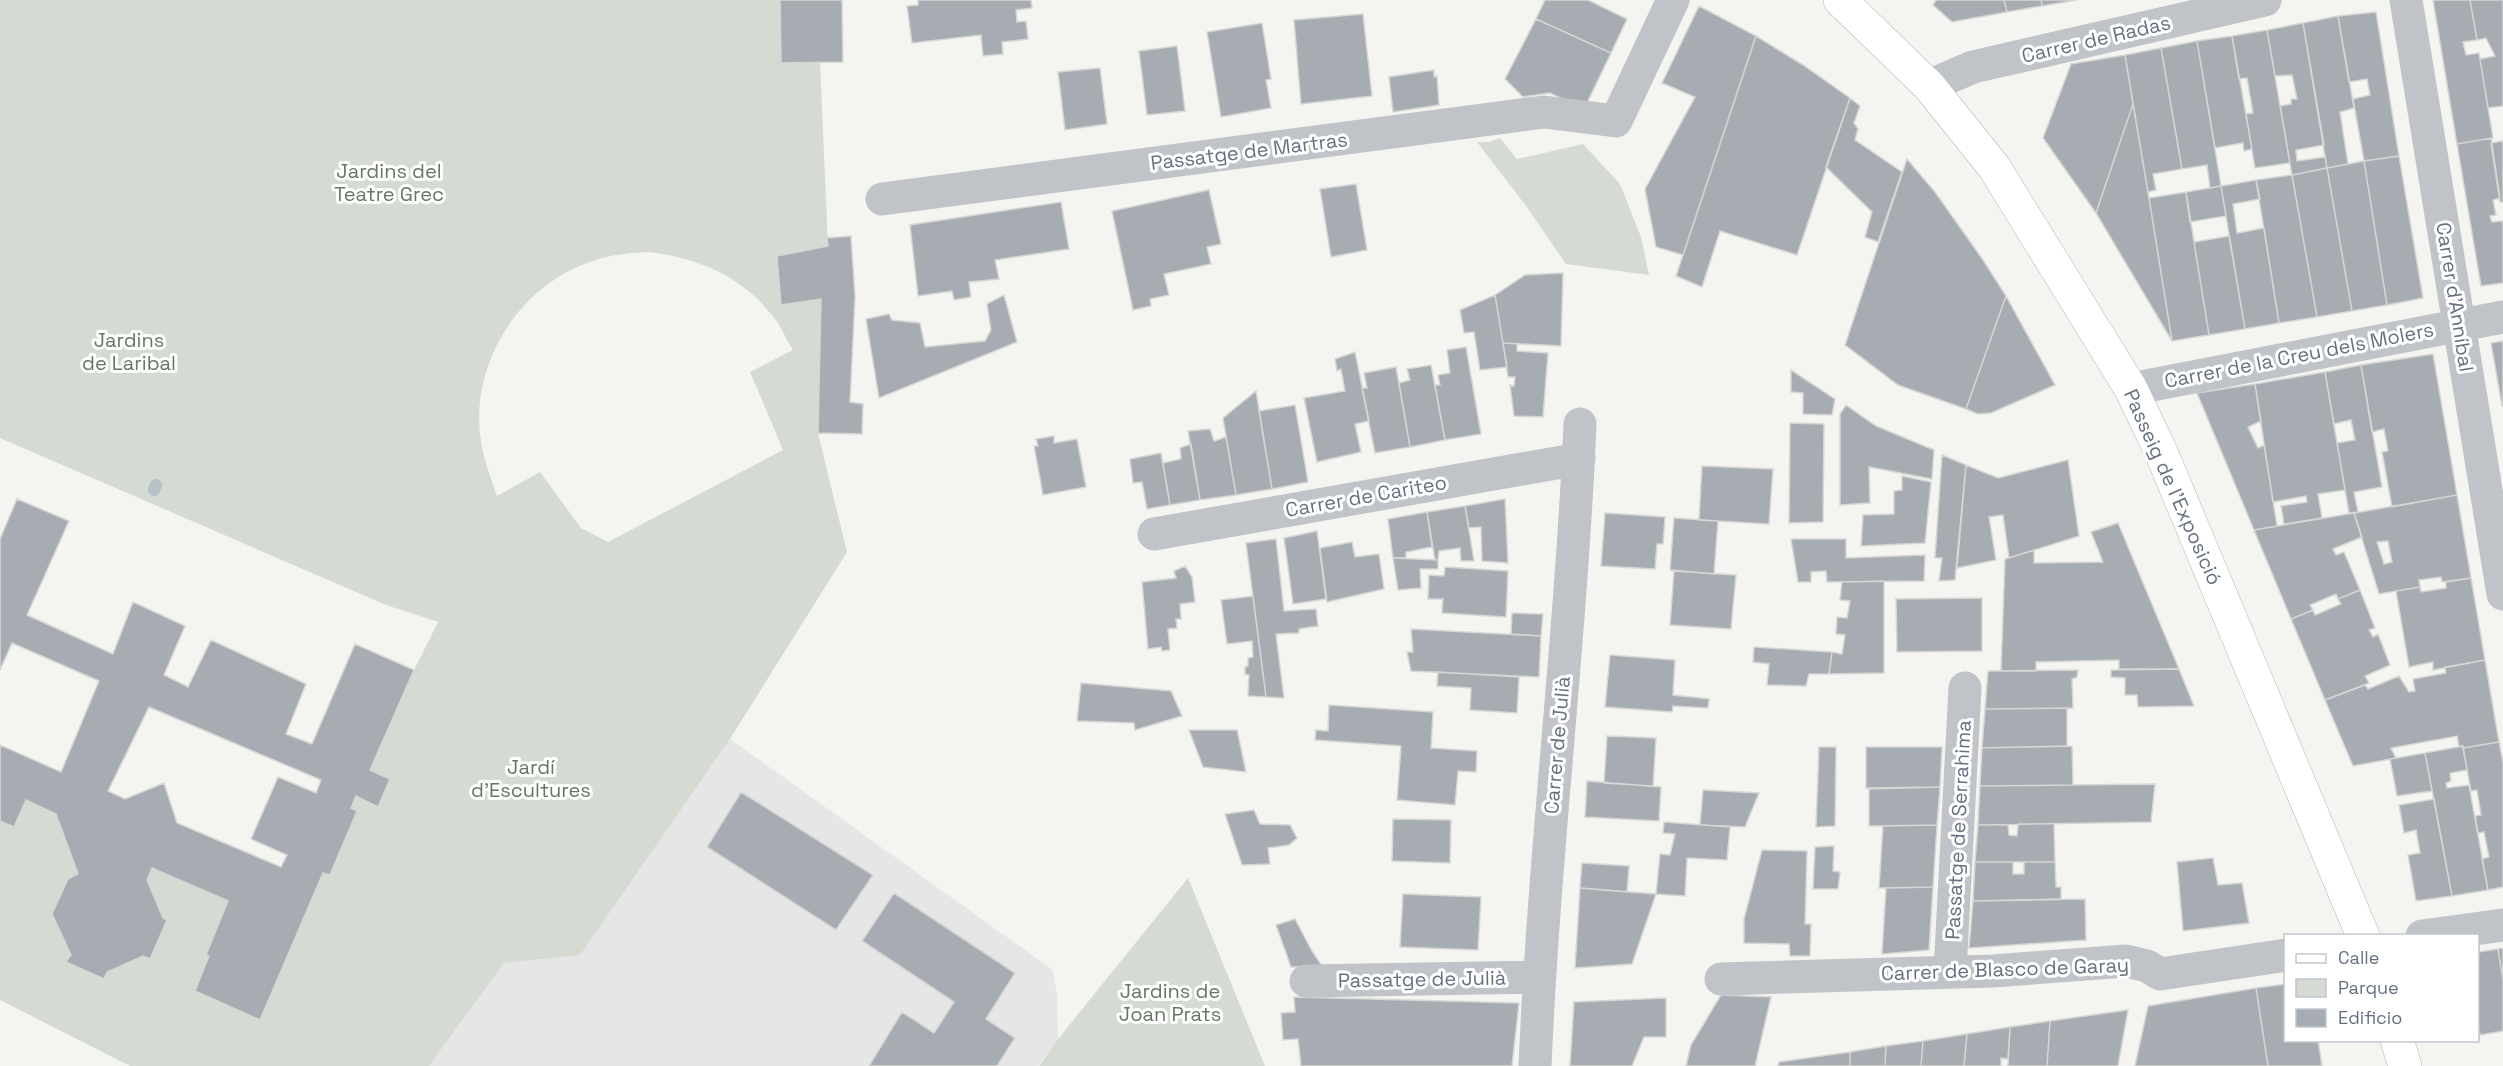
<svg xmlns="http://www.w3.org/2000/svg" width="2503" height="1066" font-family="'Space Grotesk',sans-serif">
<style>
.built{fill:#e5e6e5}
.green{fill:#d5dbd3;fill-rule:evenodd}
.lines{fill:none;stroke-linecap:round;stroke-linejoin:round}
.stream{stroke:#b8c1c6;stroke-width:12}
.building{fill:#a7acb3;stroke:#d6d6d4;stroke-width:1.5;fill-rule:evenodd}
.secondary-casing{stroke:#b3b6bb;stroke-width:34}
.street{stroke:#c0c3c7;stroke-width:33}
.secondary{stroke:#fff;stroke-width:33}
.labels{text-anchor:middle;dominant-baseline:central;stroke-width:6;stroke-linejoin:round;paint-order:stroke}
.street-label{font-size:20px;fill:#667180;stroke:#fff}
.park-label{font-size:20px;fill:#667764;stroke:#fff}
</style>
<rect width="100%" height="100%" fill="#f4f5f1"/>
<path class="built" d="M 730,739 L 1053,970 L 1057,995 L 1058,1039 L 1038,1066 L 429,1066 L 504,963 L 580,954 Z"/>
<path class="green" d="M 0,0 L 842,0 L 820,62 L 828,246 L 777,256 L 781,305 L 821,299 L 818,433 L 847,552 L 730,739 L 580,955 L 504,963 L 429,1066 L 130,1066 L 0,1000 L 0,821 L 14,827 L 26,800 L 56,814 L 78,874 L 68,879 L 52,914 L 71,955 L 66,962 L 104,979 L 107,972 L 143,956 L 150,958 L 167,920 L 163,918 L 147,880 L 152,868 L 228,901 L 206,954 L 209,956 L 195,991 L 260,1019 L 323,873 L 330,875 L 357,811 L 351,808 L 356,796 L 378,807 L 390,779 L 370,770 L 414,670 L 438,622 L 386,605 L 0,438 ZM 649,252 C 697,258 740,275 771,314 C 780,324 786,339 793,350 L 750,372 L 783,450 L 608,542 L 581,528 L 540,472 L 497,496 C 490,475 482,455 480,434 C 472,357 524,280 599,259 C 615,254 632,253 649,252 Z
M 1500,138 L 1517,159 L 1583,144 L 1620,184 L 1641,237 L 1649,275 L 1566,264 L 1526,206 L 1477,142 L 1489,142 Z
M 1188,878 L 1265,1066 L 1039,1066 L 1058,1039 Z"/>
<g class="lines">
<path class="stream" d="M 154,490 L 156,485"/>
</g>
<path class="building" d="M 780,0 L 842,0 L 843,62 L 781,63 Z
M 918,0 L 1031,0 L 1032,8 L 1016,10 L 1017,22 L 1026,21 L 1028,39 L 1002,42 L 1003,54 L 983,56 L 981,35 L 912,43 L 907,6 L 918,5 Z
M 1545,0 L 1588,0 L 1627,19 L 1611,53 L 1536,19 Z
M 1936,0 L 2004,0 L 2007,12 L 1952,22 L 1933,5 Z
M 2004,0 L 2041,0 L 2042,6 L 2007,12 Z
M 2041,0 L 2077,0 L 2042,6 Z
M 2433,0 L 2470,0 L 2477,40 L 2463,42 L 2466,55 L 2479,53 L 2493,138 L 2457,144 Z
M 2470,0 L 2503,0 L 2503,106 L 2488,108 L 2480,59 L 2495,56 L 2486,38 L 2477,40 Z
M 1699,6 L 1756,36 L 1683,255 L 1656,247 L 1645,189 L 1695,97 L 1662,83 Z
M 2376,12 L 2399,156 L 2364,161 L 2353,99 L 2370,95 L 2367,79 L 2349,82 L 2338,16 Z
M 1363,14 L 1372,96 L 1301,104 L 1294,20 Z
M 2338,16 L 2354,108 L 2340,112 L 2348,164 L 2327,168 L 2303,23 Z
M 1536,19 L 1611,53 L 1584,109 L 1550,93 L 1523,97 L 1505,79 Z
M 1262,23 L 1271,79 L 1266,80 L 1271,108 L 1221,117 L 1207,32 Z
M 2303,23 L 2324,145 L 2296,150 L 2297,161 L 2325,157 L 2327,168 L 2292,175 L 2280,106 L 2291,104 L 2291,99 L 2297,99 L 2292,75 L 2275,76 L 2267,30 Z
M 2267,30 L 2290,163 L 2255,168 L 2246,114 L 2253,113 L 2247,78 L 2239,79 L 2232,36 Z
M 1756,36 L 1803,65 L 1850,98 L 1797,255 L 1720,231 L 1702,287 L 1676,276 Z
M 2232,36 L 2252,149 L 2244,151 L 2243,143 L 2215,148 L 2197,41 Z
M 2197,41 L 2221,186 L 2210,188 L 2207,165 L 2182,169 L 2161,48 Z
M 1177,46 L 1185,111 L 1147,115 L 1139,51 Z
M 2161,48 L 2182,169 L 2153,174 L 2156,190 L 2148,192 L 2125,55 Z
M 2125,55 L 2133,104 L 2096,213 L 2043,138 L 2071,64 Z
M 1100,68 L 1107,124 L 1065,130 L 1058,72 Z
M 1434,70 L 1434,77 L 1437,76 L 1439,105 L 1393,112 L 1389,77 Z
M 1850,98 L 1860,106 L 1854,123 L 1858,129 L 1855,140 L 1902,172 L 1878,242 L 1865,237 L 1872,212 L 1826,167 Z
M 2133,104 L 2149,198 L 2172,341 L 2096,213 Z
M 2491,138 L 2500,198 L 2493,200 L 2496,215 L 2490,216 L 2492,222 L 2503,221 L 2503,283 L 2481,286 L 2457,144 Z
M 2503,141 L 2503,202 L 2500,202 L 2491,143 Z
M 2399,156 L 2423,298 L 2387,305 L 2364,161 Z
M 1907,159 L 1935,192 L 1983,260 L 2006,296 L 1966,409 L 1898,385 L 1845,345 Z
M 2364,161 L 2387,305 L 2352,311 L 2327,168 Z
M 2327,168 L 2352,311 L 2317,317 L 2292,175 Z
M 2292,175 L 2317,317 L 2279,323 L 2256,180 Z
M 2256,180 L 2260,199 L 2233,204 L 2237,233 L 2264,228 L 2279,323 L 2245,329 L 2221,186 Z
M 1356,184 L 1367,250 L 1331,257 L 1320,189 Z
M 2221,186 L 2226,216 L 2190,222 L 2186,192 Z
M 1209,190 L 1221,244 L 1207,247 L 1211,264 L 1164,274 L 1169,295 L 1150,299 L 1151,306 L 1133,310 L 1112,211 Z
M 2186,192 L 2209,335 L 2172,341 L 2149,198 Z
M 1061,202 L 1069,249 L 995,260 L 999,279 L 969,282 L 971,297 L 954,300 L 952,291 L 918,296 L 910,225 Z
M 851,236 L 855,297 L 850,402 L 863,404 L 862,434 L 818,433 L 821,299 L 781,305 L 777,256 L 828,246 L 827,238 Z
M 2229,236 L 2245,329 L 2209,335 L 2194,242 Z
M 1563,273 L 1561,346 L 1503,343 L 1495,295 L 1525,275 Z
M 1004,295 L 1017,342 L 879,398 L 866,319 L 889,314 L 892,320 L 920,323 L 925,347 L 985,341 L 991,330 L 987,304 Z
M 1495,295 L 1507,367 L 1480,370 L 1474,332 L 1464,333 L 1460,310 Z
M 2006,296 L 2055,385 L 1991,413 L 1978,414 L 1966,409 Z
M 2503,341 L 2503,406 L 2502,406 L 2491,343 Z
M 1503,343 L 1517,344 L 1517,351 L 1548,353 L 1543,417 L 1514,416 L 1510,385 L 1514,386 L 1515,377 L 1508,377 Z
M 1466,347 L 1481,434 L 1445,440 L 1435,385 L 1440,385 L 1438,375 L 1450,373 L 1447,350 Z
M 1355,352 L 1369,421 L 1355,424 L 1361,452 L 1317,462 L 1304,398 L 1345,391 L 1341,369 L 1337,371 L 1335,359 Z
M 2433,354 L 2457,495 L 2392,507 L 2382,452 L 2388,451 L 2384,429 L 2372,432 L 2361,365 Z
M 1431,365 L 1445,440 L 1410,447 L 1399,383 L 1410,380 L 1407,369 Z
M 2361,365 L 2382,487 L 2354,492 L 2358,512 L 2349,513 L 2337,443 L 2355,440 L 2351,420 L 2334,424 L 2325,372 Z
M 1396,367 L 1410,447 L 1375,453 L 1362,388 L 1367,388 L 1364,373 Z
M 1791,370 L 1835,399 L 1832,415 L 1803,414 L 1803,393 L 1791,392 Z
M 2325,372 L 2345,490 L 2318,494 L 2322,518 L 2284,524 L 2281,506 L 2307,502 L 2306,496 L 2273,502 L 2255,384 Z
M 2255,384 L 2261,421 L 2248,427 L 2258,448 L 2264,445 L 2277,526 L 2254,530 L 2197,393 Z
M 1256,391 L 1272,489 L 1236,495 L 1223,418 Z
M 1295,405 L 1308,482 L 1272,489 L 1259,411 Z
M 1846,405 L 1876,426 L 1934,450 L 1932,479 L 1869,467 L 1870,503 L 1840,505 L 1840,414 Z
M 1790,423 L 1824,424 L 1823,522 L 1789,523 Z
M 1210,429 L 1214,441 L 1226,437 L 1236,495 L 1200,500 L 1188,431 Z
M 1054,436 L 1054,443 L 1077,439 L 1086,487 L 1043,495 L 1034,446 L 1038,446 L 1036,439 Z
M 1191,444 L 1200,500 L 1170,505 L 1163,463 L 1181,459 L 1180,448 Z
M 1161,453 L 1170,505 L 1147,509 L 1142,482 L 1133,483 L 1130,459 Z
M 1942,455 L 1966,465 L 1955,580 L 1939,581 L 1942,558 L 1935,558 Z
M 2068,460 L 2079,536 L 2009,558 L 2003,515 L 1989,517 L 1996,560 L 1957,568 L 1966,465 L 1998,478 Z
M 1702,466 L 1773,469 L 1769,524 L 1699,520 Z
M 1902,476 L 1931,482 L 1925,543 L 1861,546 L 1863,515 L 1894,514 L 1894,491 L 1902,490 Z
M 2457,495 L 2471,578 L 2442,582 L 2441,577 L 2419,580 L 2420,587 L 2379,594 L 2354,513 ZM 2388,541 L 2392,562 L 2384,564 L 2377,542 Z
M 17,499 L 69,521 L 27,615 L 113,654 L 133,602 L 185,626 L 164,675 L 188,687 L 211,640 L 306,684 L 286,734 L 312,744 L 355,644 L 414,670 L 370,770 L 390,779 L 378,807 L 356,796 L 351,808 L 357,811 L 330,875 L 323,873 L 260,1020 L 195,991 L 209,956 L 206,955 L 228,901 L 152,868 L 147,880 L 163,918 L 167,920 L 150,959 L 143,956 L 107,972 L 104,979 L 66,962 L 71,955 L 52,914 L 68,879 L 78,874 L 56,814 L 26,800 L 14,827 L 0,821 L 0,745 L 61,772 L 99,681 L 12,643 L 0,670 L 0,539 ZM 149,707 L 321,780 L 316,793 L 278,777 L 251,839 L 287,855 L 281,867 L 177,823 L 164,783 L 125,799 L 108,791 Z
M 1505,499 L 1508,563 L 1482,561 L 1481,527 L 1469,528 L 1465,506 Z
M 1465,506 L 1474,561 L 1461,561 L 1460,548 L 1439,551 L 1438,560 L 1435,560 L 1427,512 Z
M 1427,512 L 1432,547 L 1406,552 L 1406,558 L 1393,558 L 1388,519 Z
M 1605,513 L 1665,517 L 1663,544 L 1657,544 L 1655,569 L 1601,566 Z
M 2354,513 L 2362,537 L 2333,549 L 2336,555 L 2344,552 L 2360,590 L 2338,599 L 2336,594 L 2310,605 L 2313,610 L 2291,619 L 2254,530 Z
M 1674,518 L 1718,521 L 1714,574 L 1670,570 Z
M 2118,523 L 2179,669 L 2119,669 L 2119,660 L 2036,662 L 2036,671 L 2001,671 L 2005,559 L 2034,550 L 2034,563 L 2103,562 L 2091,532 Z
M 1317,531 L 1326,599 L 1293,604 L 1284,538 Z
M 1276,539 L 1284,611 L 1316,609 L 1318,626 L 1299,629 L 1299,633 L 1276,634 L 1284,698 L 1266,697 L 1246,543 Z
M 1791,539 L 1846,539 L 1846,558 L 1925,555 L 1924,581 L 1827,582 L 1826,571 L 1811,572 L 1811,582 L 1798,582 Z
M 1352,542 L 1355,557 L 1379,554 L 1384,589 L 1327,602 L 1320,548 Z
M 1393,558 L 1438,560 L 1438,569 L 1420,569 L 1421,588 L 1398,590 Z
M 1185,566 L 1192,577 L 1195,602 L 1180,604 L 1181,619 L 1176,619 L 1177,628 L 1168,629 L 1170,650 L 1162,651 L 1161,647 L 1148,649 L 1142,582 L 1176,578 L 1174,571 Z
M 1445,567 L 1508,571 L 1506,617 L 1442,613 L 1443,599 L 1428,599 L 1429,575 L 1444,576 Z
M 1674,571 L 1736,575 L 1731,629 L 1670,625 Z
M 2471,578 L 2485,660 L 2433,670 L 2433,662 L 2409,667 L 2396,591 L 2420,587 L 2421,592 L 2446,588 L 2446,582 Z
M 1884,581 L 1884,673 L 1829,674 L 1832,652 L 1842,654 L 1845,635 L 1836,634 L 1837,617 L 1847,618 L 1850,601 L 1840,600 L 1842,582 Z
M 2360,590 L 2375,628 L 2369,630 L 2373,637 L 2378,634 L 2390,665 L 2365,676 L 2369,683 L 2325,700 L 2291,619 L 2313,610 L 2315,615 L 2341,604 L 2338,599 Z
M 1253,596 L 1266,697 L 1248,696 L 1249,675 L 1245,674 L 1245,667 L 1248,666 L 1248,658 L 1253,657 L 1252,641 L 1227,644 L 1221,600 Z
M 1982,598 L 1982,651 L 1897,652 L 1896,599 Z
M 1512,613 L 1543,614 L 1541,636 L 1511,634 Z
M 1411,629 L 1541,636 L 1539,677 L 1411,671 L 1407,652 L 1413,652 Z
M 1754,647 L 1832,652 L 1829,674 L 1809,674 L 1806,686 L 1767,685 L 1769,664 L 1753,662 Z
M 1610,655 L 1675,660 L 1673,695 L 1709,699 L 1708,708 L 1673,706 L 1672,712 L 1605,707 Z
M 2485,660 L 2499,742 L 2463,748 L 2463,746 L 2459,747 L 2457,736 L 2391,748 L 2396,758 L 2353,766 L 2325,700 L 2365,685 L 2368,689 L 2399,676 L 2409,692 L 2415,691 L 2413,679 L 2446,673 L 2445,667 Z
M 2179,669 L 2194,706 L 2138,707 L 2137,695 L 2125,695 L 2125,678 L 2111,677 L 2111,670 Z
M 2078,670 L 2077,677 L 2072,679 L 2073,708 L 1985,709 L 1988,671 Z
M 1438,672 L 1519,677 L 1517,713 L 1470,710 L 1471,688 L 1437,686 Z
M 1081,683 L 1171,691 L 1182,716 L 1135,730 L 1134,723 L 1077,721 Z
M 1329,705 L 1433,712 L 1431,748 L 1477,751 L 1476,772 L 1458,771 L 1455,805 L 1397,800 L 1401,746 L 1315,740 L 1316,730 L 1328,731 Z
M 2067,708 L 2067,746 L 1982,748 L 1985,709 Z
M 1189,730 L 1237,730 L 1246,772 L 1203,767 Z
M 1607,736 L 1656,738 L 1653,786 L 1604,783 Z
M 2499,742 L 2503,763 L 2503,887 L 2488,890 L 2482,859 L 2489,857 L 2484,832 L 2478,833 L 2475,816 L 2481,815 L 2477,790 L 2471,791 L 2463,748 Z
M 2072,746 L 2073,785 L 1980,786 L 1982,748 Z
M 2463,746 L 2467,770 L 2450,773 L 2451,781 L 2446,783 L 2447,788 L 2469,785 L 2488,890 L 2452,896 L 2425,753 Z
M 1819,747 L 1836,747 L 1835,826 L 1816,827 Z
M 1866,747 L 1942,747 L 1940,787 L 1866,788 Z
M 2425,753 L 2432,791 L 2397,796 L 2390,759 Z
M 1587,781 L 1661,787 L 1659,821 L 1585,817 Z
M 2155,784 L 2151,822 L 1978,825 L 1980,786 Z
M 1940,787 L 1937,825 L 1869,826 L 1869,789 Z
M 1703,790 L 1759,793 L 1745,827 L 1700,825 Z
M 741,792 L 873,875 L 836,930 L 707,847 Z
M 2434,799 L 2452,896 L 2416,901 L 2408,855 L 2420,853 L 2416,830 L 2404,833 L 2399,805 Z
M 1254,810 L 1260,824 L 1290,825 L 1297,838 L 1289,845 L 1268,848 L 1270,864 L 1242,865 L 1225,814 Z
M 1393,819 L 1451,820 L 1450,863 L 1392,861 Z
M 1664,822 L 1730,827 L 1727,860 L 1687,858 L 1685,896 L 1656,894 L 1660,854 L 1670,855 L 1675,834 L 1663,833 Z
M 2018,824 L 2054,824 L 2055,862 L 1975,862 L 1978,825 L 2008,825 L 2009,835 L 2017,836 Z
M 1937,825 L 1933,887 L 1879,888 L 1883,826 Z
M 1834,846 L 1833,871 L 1840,872 L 1838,889 L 1813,889 L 1815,847 Z
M 1762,850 L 1807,851 L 1805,924 L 1811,924 L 1810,956 L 1790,956 L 1789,944 L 1744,943 L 1744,919 Z
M 2213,858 L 2218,885 L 2242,883 L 2249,923 L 2183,931 L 2177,862 Z
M 1975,862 L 2013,862 L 2013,874 L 2024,874 L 2024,862 L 2055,862 L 2056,887 L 2061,887 L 2061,899 L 1973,901 Z
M 1582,863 L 1629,866 L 1627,892 L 1580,888 Z
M 1933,887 L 1929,950 L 1882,954 L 1886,888 Z
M 1580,888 L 1656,894 L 1632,964 L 1575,968 Z
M 894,893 L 1015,973 L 986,1019 L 1015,1038 L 997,1066 L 869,1066 L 902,1012 L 934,1033 L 954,1002 L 862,941 Z
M 1403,894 L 1481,897 L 1478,950 L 1400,947 Z
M 2085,899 L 2086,940 L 1969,948 L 1973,901 Z
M 1295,919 L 1312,951 L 1322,966 L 1291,967 L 1276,925 Z
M 2503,948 L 2503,980 L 2498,949 Z
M 2498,949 L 2503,980 L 2503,1031 L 2480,1035 L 2478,1021 L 2478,952 Z
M 2286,984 L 2286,1040 L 2318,1040 L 2322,1066 L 2268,1066 L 2256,988 Z
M 2256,988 L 2268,1066 L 2135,1066 L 2148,1006 Z
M 1721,995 L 1771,997 L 1755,1066 L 1686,1066 L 1691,1045 Z
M 1294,997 L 1519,1003 L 1512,1066 L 1301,1066 L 1298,1039 L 1283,1040 L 1281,1013 L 1295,1012 Z
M 1666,998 L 1666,1037 L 1644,1037 L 1632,1066 L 1570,1066 L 1574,1002 Z
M 2128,1010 L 2118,1066 L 2047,1066 L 2050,1021 Z
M 2050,1021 L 2047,1066 L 2008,1066 L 2010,1027 Z
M 2010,1027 L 2008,1059 L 2001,1058 L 2001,1066 L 1964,1066 L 1967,1034 Z
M 1967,1034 L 1964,1066 L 1921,1066 L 1923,1041 Z
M 1923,1041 L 1921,1066 L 1885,1066 L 1886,1046 Z
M 1886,1046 L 1885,1066 L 1850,1066 L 1850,1052 Z
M 1850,1052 L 1850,1066 L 1778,1066 L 1779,1062 Z"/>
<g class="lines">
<defs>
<path id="secondary" d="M 1840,0 L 1929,86 L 1994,167 L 2131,389 L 2161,452 L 2363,936
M 2397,1040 L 2405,1066"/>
</defs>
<use href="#secondary" class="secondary-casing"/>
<path class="street" d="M 2406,0 L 2503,594
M 1929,86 L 1973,67 L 2265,0
M 882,199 L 1544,112 L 1616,121 L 1673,0
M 2131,389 L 2503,317
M 1154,534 L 1579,459
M 2422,936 L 2503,925
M 1950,972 L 1965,688
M 1721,979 L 1993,971 L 2126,961 L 2147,966 L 2160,974 L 2286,955
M 1306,981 L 1539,977
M 1535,1066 C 1544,852 1571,638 1580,424"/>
<use href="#secondary" class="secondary"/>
</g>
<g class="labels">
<g class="street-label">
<text transform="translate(2096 39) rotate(-13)">Carrer de Radas</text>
<text transform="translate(1249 151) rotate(-7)">Passatge de Martras</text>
<text transform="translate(2455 297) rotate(81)">Carrer d'Anníbal</text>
<text transform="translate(2299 355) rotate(-11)">Carrer de la Creu dels Molers</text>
<text transform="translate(2173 487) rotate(66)">Passeig de l'Exposició</text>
<text transform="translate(1366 496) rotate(-10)">Carrer de Cariteo</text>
<text transform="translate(1557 745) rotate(-85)">Carrer de Julià</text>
<text transform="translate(1958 830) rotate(-87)">Passatge de Serrahima</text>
<text transform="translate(2005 969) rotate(-2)">Carrer de Blasco de Garay</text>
<text transform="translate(1422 979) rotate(-1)">Passatge de Julià</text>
</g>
<g class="park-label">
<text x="389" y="171">Jardins del<tspan x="389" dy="23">Teatre Grec</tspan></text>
<text x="129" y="340">Jardins<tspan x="129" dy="23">de Laribal</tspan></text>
<text x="531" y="767">Jardí<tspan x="531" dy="23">d'Escultures</tspan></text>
<text x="1170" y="991">Jardins de<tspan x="1170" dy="23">Joan Prats</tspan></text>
</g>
</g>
<rect x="2284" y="934" width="195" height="108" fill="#ffffff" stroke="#c2c6cc" stroke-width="1.5"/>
<rect x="2296" y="954" width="30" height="9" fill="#ffffff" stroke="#c2c6cc" stroke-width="1.5"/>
<text x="2338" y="964" font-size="18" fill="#667180">Calle</text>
<rect x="2296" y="979" width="30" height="18" fill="#d5dbd3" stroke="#c2c6cc" stroke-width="1.5"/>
<text x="2338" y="994" font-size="18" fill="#667180">Parque</text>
<rect x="2296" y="1009" width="30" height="18" fill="#a7acb3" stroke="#c2c6cc" stroke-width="1.5"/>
<text x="2338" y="1024" font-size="18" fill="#667180">Edificio</text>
</svg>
